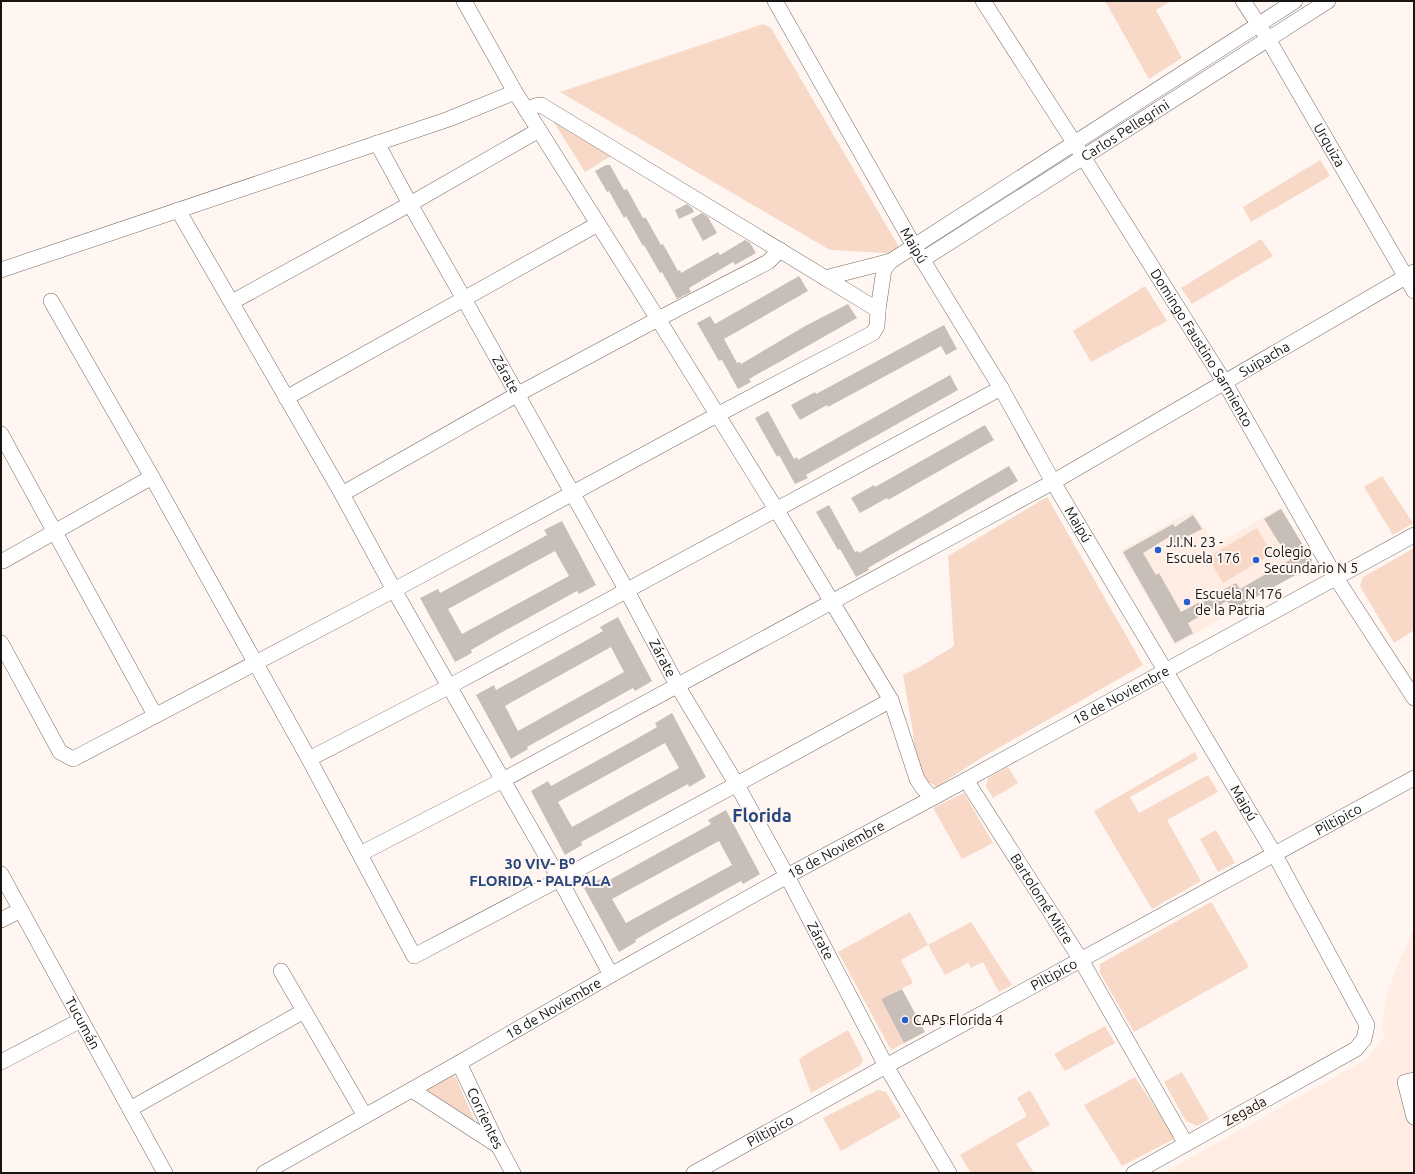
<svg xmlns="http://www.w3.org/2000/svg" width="1415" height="1174" font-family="Ubuntu,sans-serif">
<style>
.built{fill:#ffede3}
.green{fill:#f8d8c6}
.building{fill:#c8beb8;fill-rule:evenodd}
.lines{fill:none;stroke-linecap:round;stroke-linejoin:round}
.minor-casing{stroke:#756c67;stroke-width:16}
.minor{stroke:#fff;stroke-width:15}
.poi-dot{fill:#245fcc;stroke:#fff6f2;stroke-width:1.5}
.labels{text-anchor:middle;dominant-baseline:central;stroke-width:4;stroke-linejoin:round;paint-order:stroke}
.street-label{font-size:14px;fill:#171412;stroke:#fff6f2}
.poi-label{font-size:14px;fill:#171412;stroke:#fff6f2;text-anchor:start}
.neighbourhood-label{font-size:15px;font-weight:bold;fill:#28467e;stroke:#fff6f2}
.district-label{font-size:18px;font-weight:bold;fill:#28467e;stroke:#fff6f2}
</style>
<rect width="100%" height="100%" fill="#fff6f2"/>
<path class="built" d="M 1281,507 L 1312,560 L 1311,566 L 1175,646 L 1120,551 L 1177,519 L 1193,512 L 1216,545 Z
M 1414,927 L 1414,1173 L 1163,1173 L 1367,1059 L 1385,1036 L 1382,1026 L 1388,989 Z"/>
<path class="green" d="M 1105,1 L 1171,1 L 1156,10 L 1182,58 L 1149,79 Z
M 763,24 L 771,28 L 903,254 L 830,250 L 560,92 Z
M 548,113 L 619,151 L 585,172 Z
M 1320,160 L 1330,176 L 1251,222 L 1243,207 Z
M 1261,239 L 1273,256 L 1192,304 L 1181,288 Z
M 1145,286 L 1167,321 L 1091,362 L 1073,331 Z
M 1382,476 L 1413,523 L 1393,535 L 1364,487 Z
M 1047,497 L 1143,665 L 981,758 L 937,787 L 924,779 L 915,759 L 913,732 L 903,675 L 920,667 L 954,646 L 948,556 Z
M 1257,528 L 1272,554 L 1223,583 L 1208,557 Z
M 1414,548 L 1414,630 L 1394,643 L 1360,586 L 1363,577 Z
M 1195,752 L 1198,759 L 1130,797 L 1139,813 L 1208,775 L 1218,792 L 1167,820 L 1201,881 L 1152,909 L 1094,811 Z
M 1008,767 L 1018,783 L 993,798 L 986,786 L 988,778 Z
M 964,793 L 993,843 L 962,859 L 933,808 Z
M 1216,830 L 1235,863 L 1218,872 L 1200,839 Z
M 1209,903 L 1212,903 L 1249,967 L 1134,1032 L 1100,973 L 1100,964 Z
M 910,912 L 928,945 L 971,922 L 1012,985 L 999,992 L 983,962 L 971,968 L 968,963 L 945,975 L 928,945 L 901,960 L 913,983 L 881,999 L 904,1043 L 891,1050 L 838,952 Z
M 1105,1026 L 1115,1043 L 1065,1071 L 1054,1054 Z
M 848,1030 L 863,1059 L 861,1065 L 811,1093 L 799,1060 L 803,1056 Z
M 1182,1072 L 1209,1119 L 1197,1126 L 1186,1121 L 1164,1082 Z
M 454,1074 L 476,1124 L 426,1089 Z
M 1135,1077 L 1176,1138 L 1122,1166 L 1084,1105 Z
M 878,1090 L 886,1092 L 901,1117 L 841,1151 L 823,1118 Z
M 1030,1090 L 1050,1125 L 1016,1144 L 1034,1173 L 971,1173 L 960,1155 L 1027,1116 L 1017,1098 Z"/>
<path class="building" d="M 606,165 L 610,165 L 624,190 L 627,189 L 643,218 L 646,218 L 661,245 L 663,244 L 678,271 L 680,270 L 681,273 L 718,252 L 720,255 L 745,240 L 750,243 L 756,253 L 735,265 L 733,262 L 689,288 L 691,292 L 677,299 L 662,272 L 660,273 L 644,245 L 643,246 L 626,216 L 624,218 L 609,191 L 607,192 L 595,171 Z
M 687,204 L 692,208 L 694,212 L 679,219 L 675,210 Z
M 702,213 L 708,217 L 717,233 L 703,241 L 691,219 Z
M 799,276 L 808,291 L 724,339 L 737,363 L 740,362 L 741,364 L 807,325 L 848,304 L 857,318 L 749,379 L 751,382 L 738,389 L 722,360 L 719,361 L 697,323 L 710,316 L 715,324 Z
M 944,325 L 957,349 L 946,355 L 941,346 L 828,407 L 827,405 L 800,420 L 791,405 L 815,392 L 816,394 Z
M 950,375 L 958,390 L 806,475 L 808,478 L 795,484 L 779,455 L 777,457 L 755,418 L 768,411 L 794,459 L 797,457 L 798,460 Z
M 985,425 L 994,440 L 888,500 L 887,498 L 860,513 L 851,498 L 874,485 L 875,487 Z
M 1009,466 L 1018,481 L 868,568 L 869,570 L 856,577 L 840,549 L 838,550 L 816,512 L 829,505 L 855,552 L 858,551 L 859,553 Z
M 1281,509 L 1312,560 L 1310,567 L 1232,610 L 1227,601 L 1188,623 L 1193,633 L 1175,643 L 1123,552 L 1173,524 L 1175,527 L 1193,515 L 1202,529 L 1173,544 L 1169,537 L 1143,553 L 1156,575 L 1159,573 L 1181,612 L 1236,583 L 1240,589 L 1290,560 L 1264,519 Z
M 562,521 L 596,585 L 579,594 L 577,591 L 497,635 L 471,650 L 472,653 L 455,662 L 420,598 L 438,589 L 440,593 L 547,535 L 544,530 ZM 555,551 L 569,576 L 462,634 L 448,609 Z
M 618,617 L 652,681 L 635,691 L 633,688 L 570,723 L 527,747 L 528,749 L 511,759 L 476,695 L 494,685 L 496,690 L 560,655 L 603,631 L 600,627 ZM 611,647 L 624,672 L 518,731 L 505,706 Z
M 672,713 L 706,777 L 689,787 L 688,784 L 607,828 L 581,842 L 582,845 L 565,855 L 531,791 L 548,781 L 551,786 L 631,742 L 657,727 L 655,723 ZM 665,743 L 679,768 L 572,827 L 558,802 Z
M 726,810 L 760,874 L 743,884 L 741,881 L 661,925 L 635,940 L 636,942 L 619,952 L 584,888 L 602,878 L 604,883 L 711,824 L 708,820 ZM 719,841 L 732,865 L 626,923 L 612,899 Z
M 902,989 L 925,1032 L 904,1043 L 881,999 Z"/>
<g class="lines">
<defs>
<g id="minor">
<path d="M 464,1 L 515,92 L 658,319 L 776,509 L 891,700 L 917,779 L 923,788 L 932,798"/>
<path id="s1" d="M 775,1 L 914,246 L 1001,388 L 1053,482 L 1275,855 L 1367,1025 L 1364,1039 L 1356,1049 L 1134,1173"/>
<path id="s2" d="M 983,1 L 1075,144 L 1225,383 L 1336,578 L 1414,698"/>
<path id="s3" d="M 1243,1 L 1268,39 L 1414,291"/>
<path id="s4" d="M 377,143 L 410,204 L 464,299 L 627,591 L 677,685 L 737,785 L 787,876 L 886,1066 L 949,1173"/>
<path d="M 178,210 L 342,494 L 394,590 L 560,880 L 611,975"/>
<path id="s5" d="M 922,260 L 1328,1"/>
<path d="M 1,270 L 449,119 L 515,92"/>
<path d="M 825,278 L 891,261"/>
<path d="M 51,301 L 152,477 L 309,759 L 414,956 C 574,872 733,787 891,700"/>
<path d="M 232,302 L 410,204 L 539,130"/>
<path d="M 878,310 L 884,269 L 891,261 L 1295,1"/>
<path d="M 286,398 L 598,224"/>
<path d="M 1,434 L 155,715"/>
<path d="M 342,494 L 518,394 L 658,319 L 768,262 L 780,250"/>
<path d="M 3,561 L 152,477"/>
<path d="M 1,643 L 60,752 L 73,759 L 394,590 L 717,415 L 873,333 L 877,326 L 878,310 L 541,105 L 535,106 L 526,110"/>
<path d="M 309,759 L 450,686 L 1001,388"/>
<path id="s6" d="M 966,780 L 1081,960 L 1186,1144"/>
<path id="s7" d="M 360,854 L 503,780 L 1053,482 L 1414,272"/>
<path id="s8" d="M 1,874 L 165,1173"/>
<path d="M 1,920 L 21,910"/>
<path d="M 281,971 L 365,1116"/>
<path d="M 1,1062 L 81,1020"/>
<path id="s9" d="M 459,1063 L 498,1145 L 513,1173"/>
<path d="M 1414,1080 L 1405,1082 L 1414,1117"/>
<path d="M 412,1090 L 497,1145"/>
<path d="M 130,1109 L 304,1011"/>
<path id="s10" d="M 264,1173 L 459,1063 L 611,975 L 787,876 L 966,780 L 1414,535"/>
<path id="s11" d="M 694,1173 L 886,1066 L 1414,778"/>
</g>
</defs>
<use href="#minor" class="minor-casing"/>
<use href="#minor" class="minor"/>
</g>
<g class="poi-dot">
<circle cx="1158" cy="550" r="4"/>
<circle cx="1256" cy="560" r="4"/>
<circle cx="1187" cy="602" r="4"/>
<circle cx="905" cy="1020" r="4"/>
</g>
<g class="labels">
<g class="street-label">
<text stroke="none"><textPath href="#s5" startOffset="241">Carlos Pellegrini</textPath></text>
<text stroke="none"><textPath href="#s3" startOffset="168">Urquiza</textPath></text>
<text stroke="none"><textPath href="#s1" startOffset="281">Maipú</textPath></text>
<text stroke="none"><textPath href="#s2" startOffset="410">Domingo Faustino Sarmiento</textPath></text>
<text stroke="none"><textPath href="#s7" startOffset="1031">Suipacha</textPath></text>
<text stroke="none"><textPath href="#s4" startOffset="265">Zárate</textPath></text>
<text stroke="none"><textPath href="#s1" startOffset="605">Maipú</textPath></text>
<text stroke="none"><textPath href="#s4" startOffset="589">Zárate</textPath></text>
<text stroke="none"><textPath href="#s10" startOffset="981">18 de Noviembre</textPath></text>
<text stroke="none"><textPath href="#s1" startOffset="929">Maipú</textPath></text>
<text stroke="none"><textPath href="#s11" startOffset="735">Piltipico</textPath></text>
<text stroke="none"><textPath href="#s10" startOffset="657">18 de Noviembre</textPath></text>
<text stroke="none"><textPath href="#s6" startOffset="141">Bartolomé Mitre</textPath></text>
<text stroke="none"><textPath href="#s4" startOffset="913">Zárate</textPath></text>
<text stroke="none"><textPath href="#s11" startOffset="411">Piltipico</textPath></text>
<text stroke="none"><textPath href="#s10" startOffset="333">18 de Noviembre</textPath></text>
<text stroke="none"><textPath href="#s8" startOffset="170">Tucumán</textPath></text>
<text transform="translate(1245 1111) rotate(-29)">Zegada</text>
<text stroke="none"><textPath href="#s9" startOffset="61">Corrientes</textPath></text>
<text stroke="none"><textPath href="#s11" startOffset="87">Piltipico</textPath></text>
</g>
<g class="poi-label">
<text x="1166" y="542">J.I.N. 23 -<tspan x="1166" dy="16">Escuela 176</tspan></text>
<text x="1264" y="552">Colegio<tspan x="1264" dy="16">Secundario N 5</tspan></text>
<text x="1195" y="594">Escuela N 176<tspan x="1195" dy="16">de la Patria</tspan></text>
<text x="913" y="1020">CAPs Florida 4</text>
</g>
<g class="neighbourhood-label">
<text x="540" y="863">30 VIV- Bº<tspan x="540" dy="17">FLORIDA - PALPALA</tspan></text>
</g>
<g class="district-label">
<text x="762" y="815">Florida</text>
</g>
</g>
<rect width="1415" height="1174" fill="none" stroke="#171412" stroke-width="4"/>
</svg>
